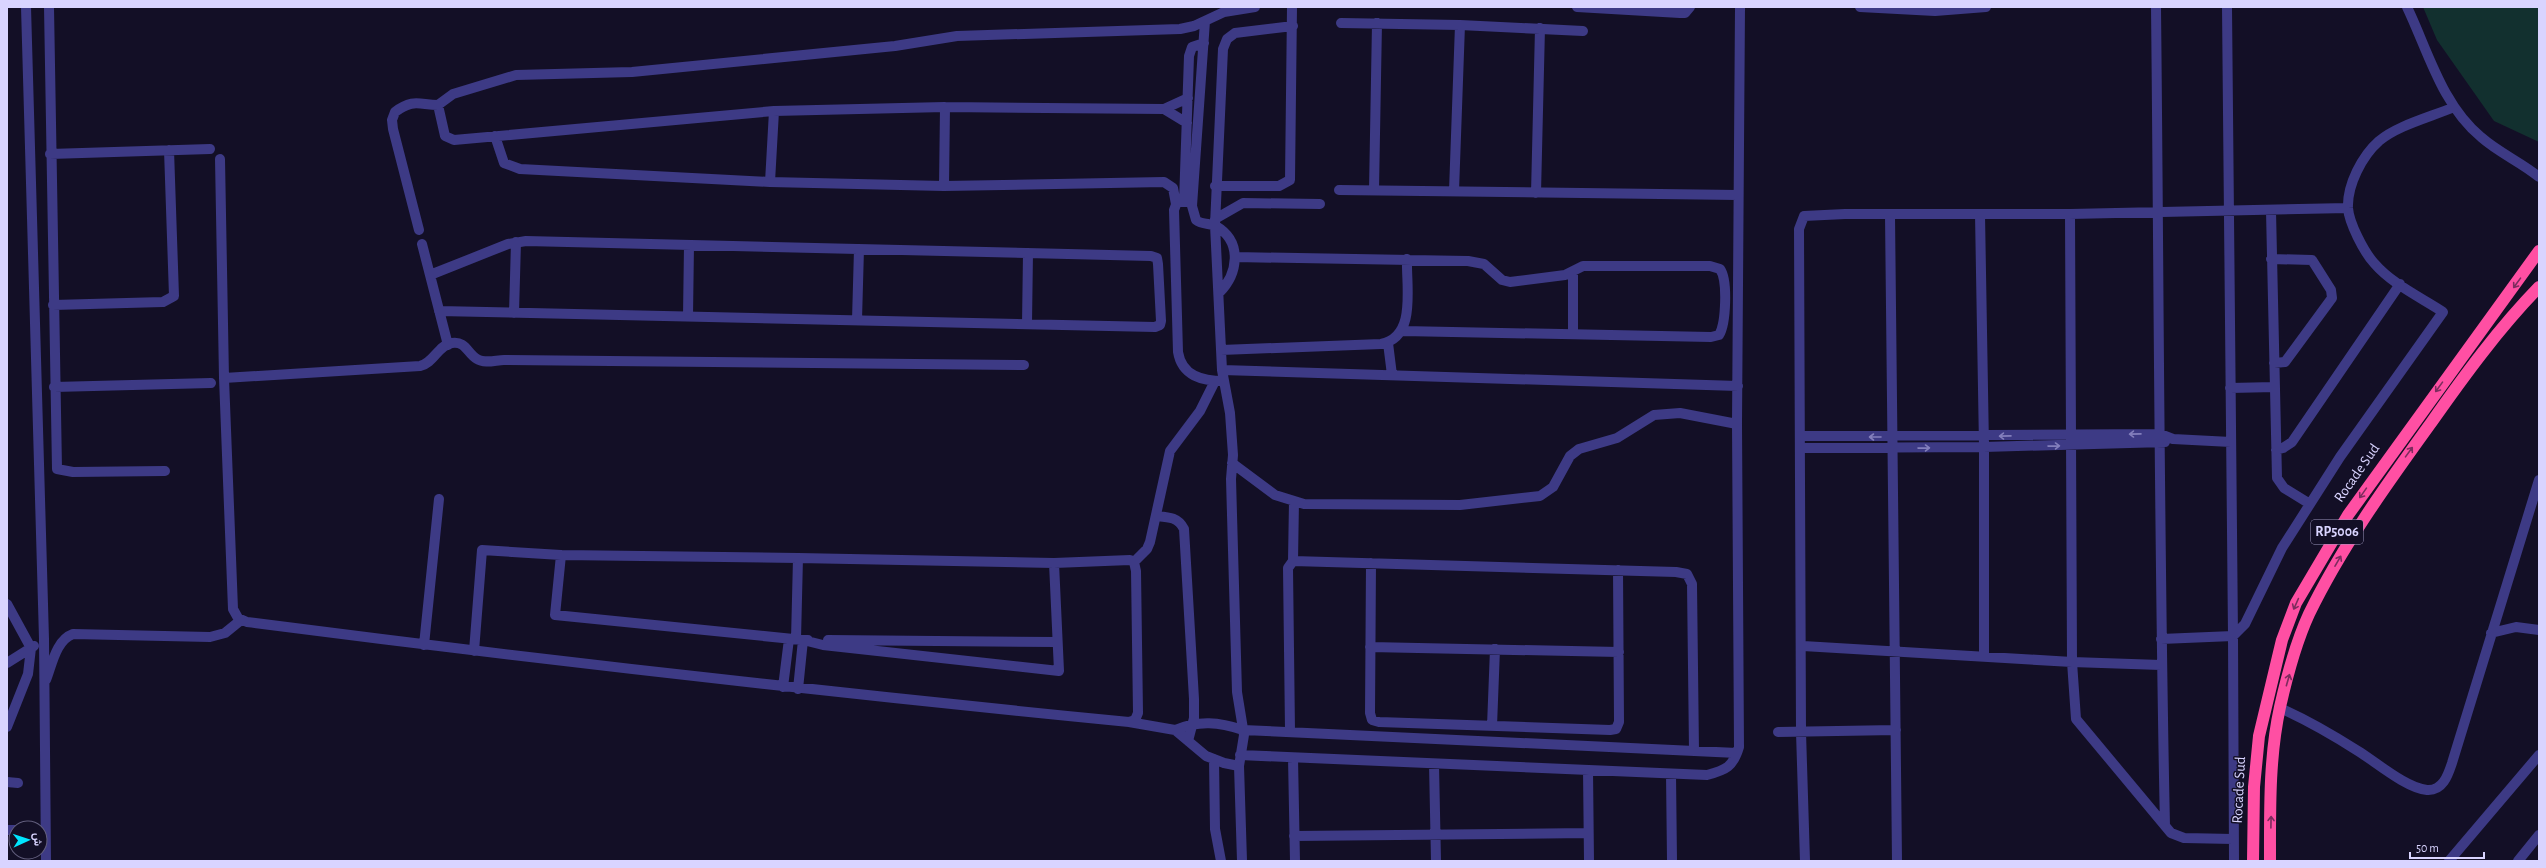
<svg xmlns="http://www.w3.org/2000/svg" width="2546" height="868" font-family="'Alegreya Sans',Vazirmatn,sans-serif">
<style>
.green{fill:#12302f}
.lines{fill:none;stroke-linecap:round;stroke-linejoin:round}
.minor{stroke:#3d3a85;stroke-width:10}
.highway{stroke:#ff4fa3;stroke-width:12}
.oneway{stroke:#7d2c5e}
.oneway2{stroke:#837fbc}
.labels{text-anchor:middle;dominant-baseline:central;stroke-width:3;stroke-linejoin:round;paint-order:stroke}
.shield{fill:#130f26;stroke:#9e99be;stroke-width:1}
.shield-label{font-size:14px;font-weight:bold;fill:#d9d4ff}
.street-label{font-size:15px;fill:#d9d4ff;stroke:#130f26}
</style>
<rect width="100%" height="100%" fill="#130f26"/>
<path class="green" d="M 2423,7 L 2539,7 L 2539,142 L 2494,121 L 2437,40 Z"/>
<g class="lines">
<path class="minor" d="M 26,7 L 44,639 L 46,861
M 49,7 L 57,469 L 73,472 L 165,471
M 1577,7 L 1680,13 L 1685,13 L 1690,7
M 1860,7 L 1935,11 L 1986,7
M 2156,7 C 2159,280 2159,553 2165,826
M 2407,7 C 2428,51 2442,105 2481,137 C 2499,153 2521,162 2539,177
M 1205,21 L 1192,206 L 1196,220 C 1202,225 1210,223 1216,226 C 1243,242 1238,274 1219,293
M 1341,23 L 1460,25 L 1583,31
M 438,105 L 445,136 L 454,140 L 774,111 L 945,107 L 1164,109 L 1188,98
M 1164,109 L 1187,123
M 495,136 L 504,163 L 520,169 L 770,182 L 944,186 L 1164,182 L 1173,188 L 1176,204
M 50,154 L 210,149
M 220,159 L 224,378 L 233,609 L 238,618 L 247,622 C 541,660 835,693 1129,722 L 1135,720 L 1138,713 L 1136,571 L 1134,562 L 1130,560 L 1054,563 L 798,558 L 796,639
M 770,182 L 774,111
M 944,186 L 945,107
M 1215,186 L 1279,186 L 1290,180 L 1292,7
M 1339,190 L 1738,195
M 1374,190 L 1377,23
M 1454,191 L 1460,25
M 1536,193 L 1540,28
M 1184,202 L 1189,56 L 1192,47 L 1204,43
M 1192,202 L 1177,202 L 1174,210 L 1178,352 C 1182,376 1202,381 1224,381
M 2271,211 L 2277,478 L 2284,488 L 2310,504
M 1980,214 L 1984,447 L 1984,656
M 2070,214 L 2072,662 L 2076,719 L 2171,833 L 2184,838 L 2233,839
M 1890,215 L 1897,861
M 1215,219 L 1243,203 L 1320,204
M 419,230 L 393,129 L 392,120 L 395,112 C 413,98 420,105 438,105 L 453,94 L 516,75 L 632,72 L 895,46 L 957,36 L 1180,29 L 1194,26 L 1224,12 L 1255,7
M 422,244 L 448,345
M 1235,257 L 1468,261 L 1484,264 L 1502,280 L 1510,282 L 1565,275 L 1583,266 L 1710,266 L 1720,269 C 1728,280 1726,324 1719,335 L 1711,337 L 1403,331
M 2271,259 L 2312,260 L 2331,290 L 2332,298 L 2285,362 L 2274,363
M 430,275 L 508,244 L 526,241 L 1151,256 L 1157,258 L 1158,264 L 1161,321 L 1160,325 L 1155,327 L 439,311
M 53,305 L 163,302 L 174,296 L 169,150
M 514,313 L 516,242
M 688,316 L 689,245
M 857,320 L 859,249
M 1027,324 L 1028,253
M 1573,334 L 1573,272
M 1388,343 L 1392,375
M 1221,350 L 1381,344 C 1417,337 1406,287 1407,259
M 1222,370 L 1738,386
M 224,378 L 420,366 C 434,363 438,345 452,343 C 466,341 467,353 477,359 C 485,364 496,360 504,360 L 1024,365
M 54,387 L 211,383
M 2230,388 L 2275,387
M 1801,436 L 2160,434 L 2173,439 L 2231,442
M 1801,448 L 1984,447 L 2165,442
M 2276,450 L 2283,448 L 2292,442 L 2400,284
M 1232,463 L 1275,495 L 1304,504 L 1460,505 L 1540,496 L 1553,487 L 1570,456 L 1579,449 L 1617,438 L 1654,415 L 1680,413 L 1737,424
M 1156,516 C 1168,517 1178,517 1184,529 L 1194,699 L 1194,718 L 1188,741
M 561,555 L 555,615 L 803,640 L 823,645 L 1059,671 L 1054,563
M 1293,561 L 1294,501
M 1134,562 L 1147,549 L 1150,542 L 1170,451 L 1200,411 L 1215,381
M 1371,563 L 1370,713 L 1372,720 L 1379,722 L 1610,730 L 1616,729 L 1619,722 L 1618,570
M 7,604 L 31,648 L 28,674 L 7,727
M 2491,633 L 2516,627 L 2539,630
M 2161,639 L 2233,636 L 2227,7
M 828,640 L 1056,642
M 424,645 L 439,499
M 1803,646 L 2072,662 L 2161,665
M 1370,647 L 1619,652
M 474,651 L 482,550 L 561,555 L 798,558
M 7,663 L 34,646
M 46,680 C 52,665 56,640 73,634 L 210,637 L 225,633 L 241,620
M 783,687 L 789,639
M 798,689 L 803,640 L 808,640
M 2280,708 C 2307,720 2333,735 2358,751 C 2376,762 2406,788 2427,790 C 2443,791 2448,775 2452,763 L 2539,480
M 1129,722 L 1175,730 L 1206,756 L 1224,763 L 1239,766
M 1492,726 L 1495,649
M 1175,730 C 1199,720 1219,722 1243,730 L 1737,753
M 1290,731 L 1288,568 L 1293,561 L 1676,572 L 1687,574 L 1692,584 L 1694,751
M 1778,732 L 1896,730
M 1240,755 L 1707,775 C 1726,770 1733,767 1739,747 L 1737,424 L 1740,7
M 1293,758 L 1295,861
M 1214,759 L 1215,829 L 1221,861
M 1434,764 L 1436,861
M 1588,770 L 1589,861
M 1671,774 L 1672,861
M 7,782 L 18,783
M 7,830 L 16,830
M 1294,836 L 1588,833
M 1242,861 L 1239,766 L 1244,735 L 1237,692 L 1231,479 L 1233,455 L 1230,413 L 1222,370 L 1215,225 L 1223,49 L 1227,39 L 1235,33 L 1293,26
M 1805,861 L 1801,732 L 1799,229 L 1804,216 L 1845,214 L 2070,214 L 2348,208
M 2234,861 L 2233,636 L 2245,624 L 2282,548 L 2340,457 L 2443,312 C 2420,297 2392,284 2374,263 C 2364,252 2349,223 2348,208 C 2347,185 2362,156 2379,141 C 2398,125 2431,117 2454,107
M 2449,861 L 2539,755
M 2518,861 L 2539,835"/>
<path class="highway" d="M 2253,861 L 2254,787 L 2259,736 L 2282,640 L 2296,603 L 2348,515 L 2539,251
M 2270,861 C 2270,810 2269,757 2280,707 C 2287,676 2296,642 2309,614 C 2342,546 2387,484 2431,423 C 2464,376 2499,328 2539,287"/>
</g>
<defs><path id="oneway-shaft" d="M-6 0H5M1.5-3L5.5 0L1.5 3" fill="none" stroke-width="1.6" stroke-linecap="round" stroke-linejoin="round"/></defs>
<g class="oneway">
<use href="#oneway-shaft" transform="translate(2517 283) rotate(126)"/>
<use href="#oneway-shaft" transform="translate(2439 387) rotate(126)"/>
<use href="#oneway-shaft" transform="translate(2409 452) rotate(-54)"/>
<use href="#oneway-shaft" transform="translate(2363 493) rotate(125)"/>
<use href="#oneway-shaft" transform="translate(2338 561) rotate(-60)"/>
<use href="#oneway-shaft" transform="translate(2296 604) rotate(114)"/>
<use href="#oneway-shaft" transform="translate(2288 680) rotate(-74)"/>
<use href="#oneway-shaft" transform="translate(2271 822) rotate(-89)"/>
</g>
<g class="oneway2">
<use href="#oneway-shaft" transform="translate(2135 434) rotate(179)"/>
<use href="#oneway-shaft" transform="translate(2005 436) rotate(179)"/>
<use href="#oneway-shaft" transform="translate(1875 437) rotate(-180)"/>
<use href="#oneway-shaft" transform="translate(2054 446) rotate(-1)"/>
<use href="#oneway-shaft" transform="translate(1924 448) rotate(-1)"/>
</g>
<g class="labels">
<rect class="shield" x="2311" y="520" width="52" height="24" rx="3"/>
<g class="shield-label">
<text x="2337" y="532">RP5006</text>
</g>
<g class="street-label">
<text transform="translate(2357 473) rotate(-55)">Rocade Sud</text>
<text transform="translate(2239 790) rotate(-87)">Rocade Sud</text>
</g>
</g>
<rect width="2546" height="868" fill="none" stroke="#d9d4ff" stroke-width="16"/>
<g transform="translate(28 840) rotate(87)"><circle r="19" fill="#130f26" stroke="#625e7d"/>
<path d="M0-3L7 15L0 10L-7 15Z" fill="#00e5ff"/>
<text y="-6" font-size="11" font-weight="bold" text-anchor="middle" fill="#d9d4ff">ش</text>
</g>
<path d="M2410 852v6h74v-6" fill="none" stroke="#d9d4ff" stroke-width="2"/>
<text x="2416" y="852" font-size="12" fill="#d9d4ff" stroke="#130f26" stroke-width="3" paint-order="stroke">50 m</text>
</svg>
